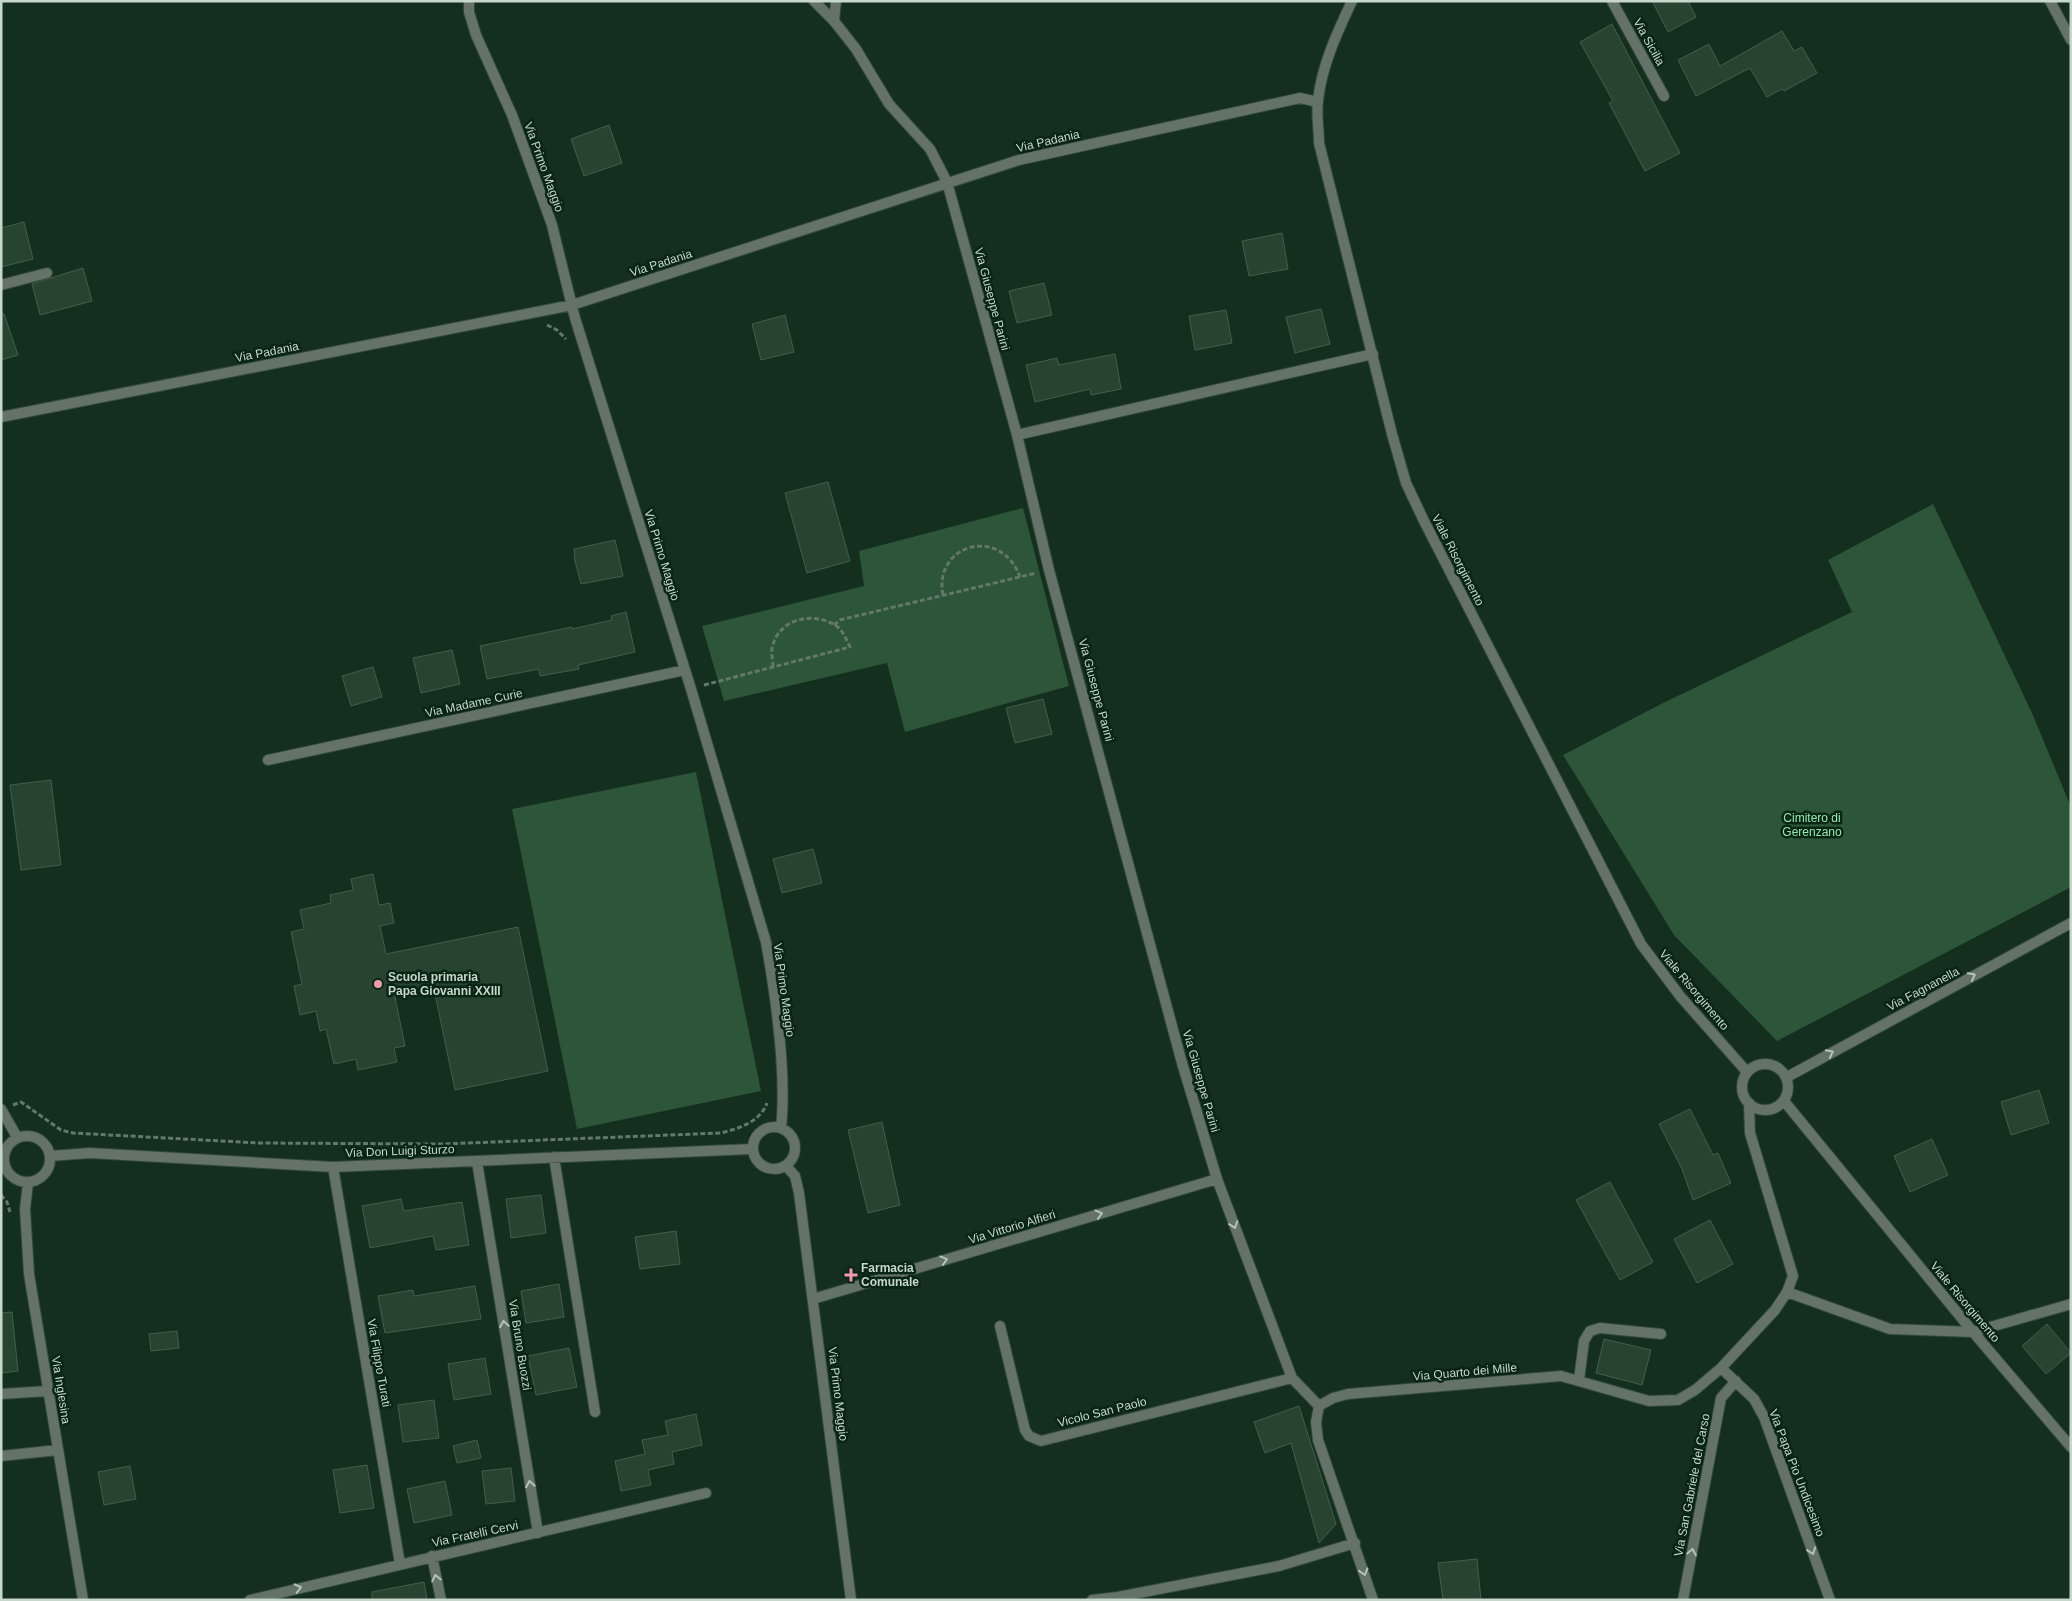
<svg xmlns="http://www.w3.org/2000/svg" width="2072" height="1601" font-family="Arial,sans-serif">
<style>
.green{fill:#2d553a}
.building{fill:#284431;stroke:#435f4b}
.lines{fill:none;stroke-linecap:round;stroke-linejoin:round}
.service-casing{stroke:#314a39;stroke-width:12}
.minor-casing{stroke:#314a39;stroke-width:12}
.tertiary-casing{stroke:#314a39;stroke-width:12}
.path{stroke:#627969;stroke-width:3;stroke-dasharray:5 2.5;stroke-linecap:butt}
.service{stroke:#657268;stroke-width:10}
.minor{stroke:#657268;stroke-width:10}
.tertiary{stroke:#657268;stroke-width:10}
.oneway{stroke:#b3c3b7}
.poi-dot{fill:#f29ab0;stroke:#092514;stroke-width:2}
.labels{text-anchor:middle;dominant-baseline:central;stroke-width:5;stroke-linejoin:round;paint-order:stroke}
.street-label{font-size:12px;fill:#c7d7cb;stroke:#092514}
.park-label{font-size:12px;fill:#98e6b0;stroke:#092514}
.poi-label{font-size:12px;font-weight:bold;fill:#c7d7cb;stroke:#092514;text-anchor:start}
</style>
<rect width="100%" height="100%" fill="#142f1d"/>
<path class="green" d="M 1933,504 L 2032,713 L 2071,807 L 2071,887 L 1777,1041 L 1674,935 L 1563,755 L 1661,704 L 1852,612 L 1828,560 Z
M 1023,508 L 1069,686 L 905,732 L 887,663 L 724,701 L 702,626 L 864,586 L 859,551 Z
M 696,772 L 761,1091 L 577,1129 L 512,809 Z"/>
<path class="building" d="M 1652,1 L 1688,1 L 1696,17 L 1668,32 Z
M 1612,24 L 1680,153 L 1645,171 L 1609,103 L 1613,101 L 1580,42 Z
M 1782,31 L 1794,51 L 1802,47 L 1817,73 L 1784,91 L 1782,89 L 1767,97 L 1750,68 L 1696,96 L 1678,60 L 1709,44 L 1720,66 Z
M 609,125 L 622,163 L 584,176 L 571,139 Z
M 24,222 L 33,259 L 1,267 L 1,228 Z
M 1282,233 L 1288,269 L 1249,276 L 1242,241 Z
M 83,268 L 92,301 L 40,315 L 32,284 Z
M 1044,283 L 1052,315 L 1017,323 L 1009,291 Z
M 1321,309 L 1330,344 L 1295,353 L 1286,317 Z
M 1226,310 L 1232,343 L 1195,350 L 1189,316 Z
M 1,314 L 4,314 L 18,355 L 1,360 Z
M 785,315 L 794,352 L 761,360 L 752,324 Z
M 1115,354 L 1121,389 L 1091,395 L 1090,389 L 1035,402 L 1026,365 L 1057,358 L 1059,365 Z
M 828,482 L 850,561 L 807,573 L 785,493 Z
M 615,540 L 623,576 L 581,584 L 575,561 L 574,549 Z
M 626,612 L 635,652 L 578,665 L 579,669 L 540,676 L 539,669 L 487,679 L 480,646 L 572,627 L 572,629 L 612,620 L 611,616 Z
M 452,650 L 460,684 L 421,693 L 413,658 Z
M 373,667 L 382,697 L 351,706 L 342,676 Z
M 1043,699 L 1052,734 L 1015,743 L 1006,708 Z
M 51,780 L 61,865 L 21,870 L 10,785 Z
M 813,849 L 822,883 L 782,893 L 773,859 Z
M 373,874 L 379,905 L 390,903 L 394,923 L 380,926 L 386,954 L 518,927 L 548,1071 L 455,1090 L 434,989 L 395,997 L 405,1046 L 394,1048 L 397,1062 L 358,1070 L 356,1059 L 334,1064 L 326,1029 L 320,1031 L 316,1011 L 300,1015 L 294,986 L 302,984 L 291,932 L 304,929 L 300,910 L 331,903 L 330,895 L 353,890 L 351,879 Z
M 2039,1090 L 2049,1123 L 2011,1135 L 2001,1102 Z
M 1690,1109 L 1713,1155 L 1718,1153 L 1731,1183 L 1693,1200 L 1682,1169 L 1659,1124 Z
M 882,1122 L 900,1205 L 868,1213 L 848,1130 Z
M 1932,1139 L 1948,1175 L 1910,1192 L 1894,1156 Z
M 1610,1182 L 1653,1262 L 1620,1280 L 1576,1200 Z
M 541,1195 L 546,1233 L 511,1238 L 506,1199 Z
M 401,1199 L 404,1211 L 462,1202 L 469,1245 L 436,1250 L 433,1236 L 370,1248 L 362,1206 Z
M 1710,1220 L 1733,1264 L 1697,1283 L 1674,1239 Z
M 676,1231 L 680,1264 L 640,1269 L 635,1237 Z
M 559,1284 L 564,1317 L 526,1323 L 521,1291 Z
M 475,1286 L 481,1319 L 385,1333 L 378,1296 L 413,1290 L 414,1296 Z
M 12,1312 L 18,1371 L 1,1373 L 1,1313 Z
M 2047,1324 L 2071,1353 L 2046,1374 L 2022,1346 Z
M 177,1331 L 179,1348 L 151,1351 L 149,1334 Z
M 1604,1339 L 1651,1350 L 1642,1385 L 1596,1373 Z
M 569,1348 L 577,1387 L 536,1395 L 528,1356 Z
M 485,1358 L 491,1394 L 454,1400 L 448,1364 Z
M 434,1400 L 439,1438 L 403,1442 L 398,1405 Z
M 1299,1406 L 1336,1524 L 1319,1543 L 1291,1443 L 1265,1453 L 1254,1422 Z
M 696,1414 L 702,1445 L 672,1452 L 674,1464 L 648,1470 L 651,1485 L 621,1491 L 615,1461 L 645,1454 L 642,1440 L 668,1435 L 665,1421 Z
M 477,1440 L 481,1458 L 457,1463 L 453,1446 Z
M 367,1465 L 374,1508 L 340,1513 L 333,1470 Z
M 130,1466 L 136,1499 L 104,1505 L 98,1472 Z
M 511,1468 L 515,1501 L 486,1504 L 482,1471 Z
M 445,1481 L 452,1515 L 414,1523 L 407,1489 Z
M 1477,1559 L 1481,1600 L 1443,1600 L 1438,1563 Z
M 424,1582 L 427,1600 L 372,1600 L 372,1592 Z"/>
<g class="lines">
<defs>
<path id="service" d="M 834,21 L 836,1
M 1,285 L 47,273"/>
<path id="minor" d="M 469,1 L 469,12 L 476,35 L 512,115 L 552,225 L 575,318 L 691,689 L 766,942 C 776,998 787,1072 781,1128
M 814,1 L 834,21 L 856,49 L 889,104 L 930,149 L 947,182 L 1017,435 L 1049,570 L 1182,1063 L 1217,1179 L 1292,1378 L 1319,1406
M 1612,1 L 1664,96
M 2050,1 L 2071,40
M 1,417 L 572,305 L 1019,160 L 1300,98 L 1318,102
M 1017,435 L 1373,354
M 268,760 L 685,670
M 1787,1077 L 2071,923
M 1,1109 L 17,1137
M753 1148a21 21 0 1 1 42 0a21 21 0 1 1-42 0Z
M4 1159a23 23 0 1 1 46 0a23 23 0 1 1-46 0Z
M 50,1156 L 90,1153 L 333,1167 L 752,1149
M 554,1157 L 595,1412
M 477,1162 L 538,1533
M 786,1166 L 795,1176 L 799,1193 L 851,1600
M 333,1167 L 400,1564
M 28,1183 L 25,1209 L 29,1274 L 83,1600
M 1787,1292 L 1890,1329 L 1973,1332 L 2071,1304
M 813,1299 L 1217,1179
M 1000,1326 L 1025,1430 L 1029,1436 L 1041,1441 L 1292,1378
M 1721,1368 L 1754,1399 L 1764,1417 L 1830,1600
M 1579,1380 L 1584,1341 L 1590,1331 L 1600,1328 L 1661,1334
M 1,1394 L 48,1391
M 1,1456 L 58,1450
M 432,1556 L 441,1600
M 250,1600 L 706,1493
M 1092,1600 L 1118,1597 L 1279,1566 L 1355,1543
M 1373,1600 L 1318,1440 L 1316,1422 L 1319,1406 L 1333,1398 L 1348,1394 L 1561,1376 L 1649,1401 L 1678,1400 L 1695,1390 L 1721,1368 L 1775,1310 L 1787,1292 L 1793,1276 L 1750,1133 L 1749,1103
M 1683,1600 L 1721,1398 L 1736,1381"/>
<path id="tertiary" d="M 1352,1 C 1337,33 1322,65 1318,100 C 1316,114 1319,129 1319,143 L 1392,434 L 1406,483 L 1424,521 L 1641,944 L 1680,996 L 1747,1072
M1742 1087a23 23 0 1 1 46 0a23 23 0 1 1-46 0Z
M 1784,1101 L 1973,1332 L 2071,1447"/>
</defs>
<use href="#service" class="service-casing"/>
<use href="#minor" class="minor-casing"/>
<use href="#tertiary" class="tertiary-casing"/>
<path class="path" d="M 547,325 L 557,330 L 566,339
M 943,595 C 933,544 1001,525 1020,577
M 834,625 L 840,620 L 1036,573
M 704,685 L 850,647 C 846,639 843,630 835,625 C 812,611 778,619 772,648 C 771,654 773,661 773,667
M 13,1105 L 21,1102 L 61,1130 L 73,1133 L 259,1143 L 443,1144 L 721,1133 C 740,1128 760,1122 767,1103
M 1,1195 L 7,1202 L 10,1212"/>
<use href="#service" class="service"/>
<use href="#minor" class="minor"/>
<use href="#tertiary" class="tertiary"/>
</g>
<defs><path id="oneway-chevron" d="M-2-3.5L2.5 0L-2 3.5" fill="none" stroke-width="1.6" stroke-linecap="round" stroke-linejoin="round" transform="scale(1.25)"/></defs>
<g class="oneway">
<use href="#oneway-chevron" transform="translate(1972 976) rotate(-28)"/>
<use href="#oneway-chevron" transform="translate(1830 1053) rotate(-28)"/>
<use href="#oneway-chevron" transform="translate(1099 1214) rotate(-17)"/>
<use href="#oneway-chevron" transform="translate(1234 1225) rotate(70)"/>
<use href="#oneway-chevron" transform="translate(944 1260) rotate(-17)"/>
<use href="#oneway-chevron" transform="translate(504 1324) rotate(-99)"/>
<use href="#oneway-chevron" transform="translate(530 1484) rotate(-99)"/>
<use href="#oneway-chevron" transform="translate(1812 1551) rotate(70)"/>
<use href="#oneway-chevron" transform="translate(1692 1552) rotate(-79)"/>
<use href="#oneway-chevron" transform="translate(1364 1572) rotate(73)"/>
<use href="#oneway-chevron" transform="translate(436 1578) rotate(-102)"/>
<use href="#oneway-chevron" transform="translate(298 1588) rotate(-14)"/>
</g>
<g class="poi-dot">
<circle cx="378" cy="984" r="5"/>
<path d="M848.5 1267.5h5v5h5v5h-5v5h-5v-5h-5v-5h5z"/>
</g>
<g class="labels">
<g class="street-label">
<text transform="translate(1649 42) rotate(61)">Via Sicilia</text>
<text transform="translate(1048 141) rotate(-13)">Via Padania</text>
<text transform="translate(544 167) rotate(70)">Via Primo Maggio</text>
<text transform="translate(661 263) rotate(-18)">Via Padania</text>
<text transform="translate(992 299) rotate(75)">Via Giuseppe Parini</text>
<text transform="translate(267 352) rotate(-11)">Via Padania</text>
<text transform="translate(662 555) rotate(73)">Via Primo Maggio</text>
<text transform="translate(1458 560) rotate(63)">Viale Risorgimento</text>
<text transform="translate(1096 690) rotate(75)">Via Giuseppe Parini</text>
<text transform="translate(474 703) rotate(-12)">Via Madame Curie</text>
<text transform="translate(1923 989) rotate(-28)">Via Fagnanella</text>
<text transform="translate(784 990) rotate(82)">Via Primo Maggio</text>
<text transform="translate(1694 990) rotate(50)">Viale Risorgimento</text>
<text transform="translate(1201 1081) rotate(74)">Via Giuseppe Parini</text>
<text transform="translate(400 1151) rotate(-2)">Via Don Luigi Sturzo</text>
<text transform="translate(1012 1227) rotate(-17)">Via Vittorio Alfieri</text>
<text transform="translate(1965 1302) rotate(50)">Viale Risorgimento</text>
<text transform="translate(520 1345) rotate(81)">Via Bruno Buozzi</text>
<text transform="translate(379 1363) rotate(80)">Via Filippo Turati</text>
<text transform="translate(1465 1372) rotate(-5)">Via Quarto dei Mille</text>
<text transform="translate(61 1390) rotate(81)">Via Inglesina</text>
<text transform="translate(838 1394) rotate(83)">Via Primo Maggio</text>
<text transform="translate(1102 1412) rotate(-14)">Vicolo San Paolo</text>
<text transform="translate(1797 1473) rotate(69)">Via Papa Pio Undicesimo</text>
<text transform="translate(1692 1485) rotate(-79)">Via San Gabriele del Carso</text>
<text transform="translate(475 1534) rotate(-12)">Via Fratelli Cervi</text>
</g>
<g class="park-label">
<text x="1812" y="818">Cimitero di<tspan x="1812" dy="14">Gerenzano</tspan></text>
</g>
<g class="poi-label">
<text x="388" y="977">Scuola primaria<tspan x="388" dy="14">Papa Giovanni XXIII</tspan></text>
<text x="861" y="1268">Farmacia<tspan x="861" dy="14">Comunale</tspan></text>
</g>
</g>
<rect width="2072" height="1601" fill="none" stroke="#c7d7cb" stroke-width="5"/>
</svg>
